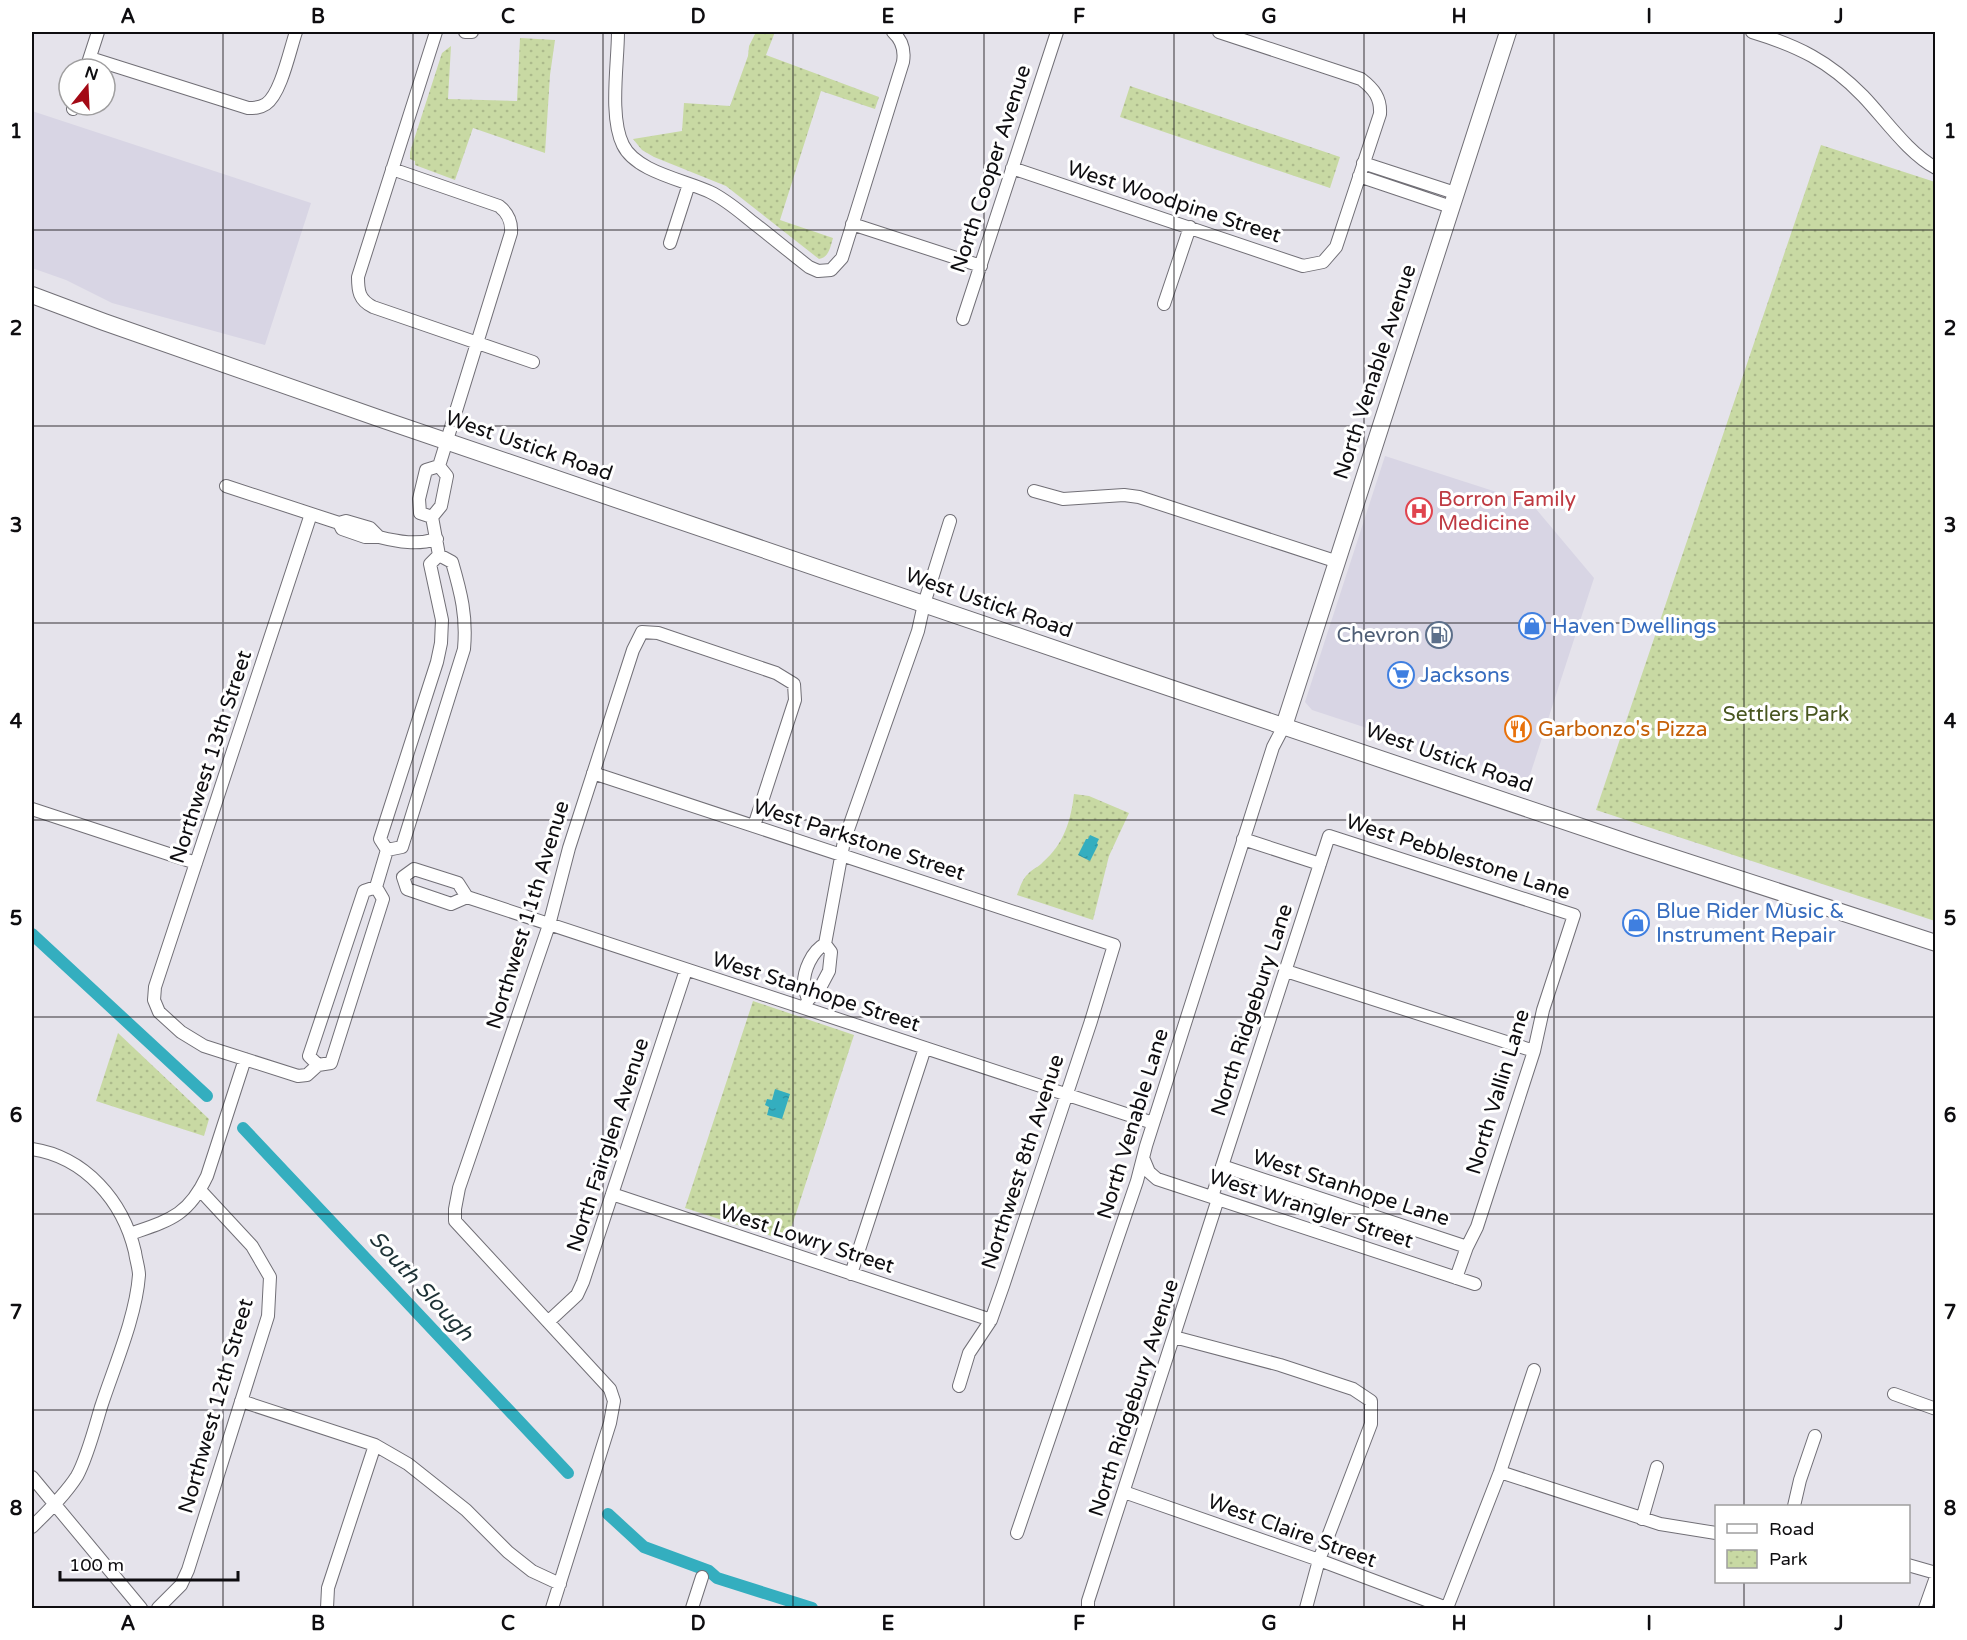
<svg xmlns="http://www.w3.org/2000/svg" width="1967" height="1640" font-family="'Varela Round',sans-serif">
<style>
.built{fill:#d8d5e4}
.park{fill:url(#park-dots)}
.water{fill:url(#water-ripples)}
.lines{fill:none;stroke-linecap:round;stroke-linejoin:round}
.canal{stroke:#34aebf;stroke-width:12}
.street-casing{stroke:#716f76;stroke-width:14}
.secondary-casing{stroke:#716f76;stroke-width:18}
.street{stroke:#fff;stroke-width:12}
.secondary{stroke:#fff;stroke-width:16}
.grid{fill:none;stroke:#0e0d10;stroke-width:1.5;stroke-opacity:0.55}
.labels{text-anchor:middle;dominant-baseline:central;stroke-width:6;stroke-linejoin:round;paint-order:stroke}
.street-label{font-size:21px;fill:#0e0d10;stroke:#fff}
.health-label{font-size:21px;fill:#be3a42;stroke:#fff;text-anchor:start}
.shop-label{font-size:21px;fill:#366cbe;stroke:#fff;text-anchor:start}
.service-label{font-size:21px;fill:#4e5e75;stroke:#fff;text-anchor:end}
.park-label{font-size:21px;fill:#48561f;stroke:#fff}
.food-label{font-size:21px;fill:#c56008;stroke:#fff;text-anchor:start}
.water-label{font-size:22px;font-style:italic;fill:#1e3236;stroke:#fff}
.neatline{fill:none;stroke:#0e0d10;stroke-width:2}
.grid-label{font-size:20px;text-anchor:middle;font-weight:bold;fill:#0e0d10}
</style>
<defs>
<pattern id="park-dots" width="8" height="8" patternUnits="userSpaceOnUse" patternTransform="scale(1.5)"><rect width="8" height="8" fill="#c8d9a3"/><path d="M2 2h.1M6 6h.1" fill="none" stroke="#abb98b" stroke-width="1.8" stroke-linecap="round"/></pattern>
<pattern id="water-ripples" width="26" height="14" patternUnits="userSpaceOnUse" patternTransform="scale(1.5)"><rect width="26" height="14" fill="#34aebf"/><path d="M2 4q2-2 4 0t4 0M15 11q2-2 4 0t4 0" fill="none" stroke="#2d94a3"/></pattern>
</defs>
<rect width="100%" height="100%" fill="#e5e3eb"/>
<path class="built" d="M 32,111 L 311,203 L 265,345 L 112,303 L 66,280 L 32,268 Z
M 1385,456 L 1531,503 L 1594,578 L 1528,781 L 1312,710 L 1305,702 Z"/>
<path class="park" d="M 756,32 L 775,32 L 766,55 L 879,97 L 875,109 L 821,91 L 780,220 L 833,238 C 830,248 829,257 819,259 L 726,186 L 654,157 L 642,150 L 633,139 L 682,131 L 684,103 L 730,106 L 748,56 L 749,46 Z
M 520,38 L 555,40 L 550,75 L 545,153 L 473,128 L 455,180 L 415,165 L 415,161 L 410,159 L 410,152 L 442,53 L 451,46 L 448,99 L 517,101 Z
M 1130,86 L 1340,157 L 1330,188 L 1120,117 Z
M 1821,145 L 1935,182 L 1935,921 L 1596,810 Z
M 1074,794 L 1089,796 L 1129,813 L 1109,856 L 1093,920 L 1017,895 C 1020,888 1022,879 1028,874 C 1032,869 1039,867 1043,862 C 1064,844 1071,820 1074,794 Z
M 753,1001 L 854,1035 L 787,1241 L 685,1208 Z
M 118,1033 L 209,1119 L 204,1136 L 96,1101 Z"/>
<path class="water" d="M 1090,835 L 1099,839 L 1097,843 L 1098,845 L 1090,861 L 1078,855 L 1086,839 L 1088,839 Z
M 775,1089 L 790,1094 L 782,1119 L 767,1115 L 769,1107 L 765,1105 L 767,1099 L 772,1100 Z"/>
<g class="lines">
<path class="canal" d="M 32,934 L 207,1096
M 243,1128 L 568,1473
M 608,1514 L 644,1547 L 709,1571 L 717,1578 L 812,1608"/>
<defs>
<path id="street" d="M 436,32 L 358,277 C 358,291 359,300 373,307 L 533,362
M 465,32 L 472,32
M 618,32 C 618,63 609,117 623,145 C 636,172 685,180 710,192 C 727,200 741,213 755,224 C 773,238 791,253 809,267 L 818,271 L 831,270 L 842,258 L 903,62 C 905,50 902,40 893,32
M 1752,32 C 1798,46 1829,61 1863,96 C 1885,119 1908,153 1936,168
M 90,58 L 248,108 C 254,108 260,108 266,104 C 281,94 290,49 296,32
M 86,69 L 98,32
M 73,109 L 74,105
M 1363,163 L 1455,193
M 1012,168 L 1303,266 L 1323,262 L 1336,247 L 1380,114 C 1381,98 1374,89 1361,79 L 1219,32
M 392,169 L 499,206 C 508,213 512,221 511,233 L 439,466
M 1359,176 L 1451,207
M 852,224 L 981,266
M 670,243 L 689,184
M 1164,304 L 1190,227
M 963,319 L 1057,32
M 439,466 L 447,476 L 441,506 L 432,517 L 439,555
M 226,486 L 339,523
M 1034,491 L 1063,499 L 1124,495 L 1139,497 L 1338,562
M 311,514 L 155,987 L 154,1000 L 159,1012 L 181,1032 L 204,1046 L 298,1076 L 307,1075 L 318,1065
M 432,517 L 420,513 L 419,499 L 426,470 L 439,466
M 346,521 L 370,528 L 379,537 L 365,537 L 342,529 L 339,523 Z
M 379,537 C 399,542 417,545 437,539
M 593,773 L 1114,945 L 1091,1021 L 1003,1286 L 991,1320 L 969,1353 L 959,1386
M 32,809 L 196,863
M 1243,839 L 1320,864
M 387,850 L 402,847 L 464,649 C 467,616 461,593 452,562 L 439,555
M 387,850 L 380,839 L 437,662 L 441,643 L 442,620 L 430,564 L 439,555
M 414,869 L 458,883 L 467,897 L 451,904 L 407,889 L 403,877 Z
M 376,887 L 383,899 L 331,1063 L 318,1065 L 309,1056 L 364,891 Z
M 376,887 L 387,850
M 467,897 L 1153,1123
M 1286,971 L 1534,1051
M 808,1000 C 807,996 805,990 804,986 C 803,971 812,951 825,944 L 844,841 L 918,631 L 924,604 L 950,521
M 806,1005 L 808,1000 L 820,988 L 829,971 L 831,952 L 825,944
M 32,1149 C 85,1157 123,1201 135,1252 C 136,1260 139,1268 139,1275 C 136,1317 114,1367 101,1407 C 95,1427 87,1458 77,1476 C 65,1495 47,1512 32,1527
M 1144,1160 L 1149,1172 L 1157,1179 L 1475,1284
M 1222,1166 L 1467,1247
M 612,1194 L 991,1320
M 1212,1197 L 1329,836 L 1574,915 L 1543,1010 L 1534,1051 L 1477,1227 L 1467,1247 L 1456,1278
M 130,1234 C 170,1220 188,1216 207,1176 L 245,1059
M 851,1274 L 925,1048
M 549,1321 L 577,1295 L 583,1282 L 686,970
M 1174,1337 L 1280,1365 L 1353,1389 L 1371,1401 L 1371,1424 L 1319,1560 L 1306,1608
M 1894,1394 L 1936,1409
M 241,1401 L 375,1445 L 408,1464 L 466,1510 L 508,1552 L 532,1571 L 560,1584
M 1500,1472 L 1660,1524 L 1716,1533
M 32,1477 L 141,1608
M 1124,1492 L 1319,1560 L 1447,1608
M 1794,1506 L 1800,1480 L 1815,1436
M 1642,1519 L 1657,1467
M 1017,1533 L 1137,1181 L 1146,1146 L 1273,747 L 1284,726
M 1908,1565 L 1936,1573
M 158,1608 L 181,1585 L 188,1570 L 268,1316 L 270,1277 L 252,1246 L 200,1190
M 327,1608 L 328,1588 L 375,1445
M 552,1608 L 610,1423 L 614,1401 L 610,1389 L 455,1221 L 455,1209 L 459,1188 L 549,925 L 569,848 L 633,650 L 642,632 L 658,633 L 776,673 L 794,684 L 795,700 L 754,826
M 692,1608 L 702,1577
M 1088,1608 L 1088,1601 L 1218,1199
M 1447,1608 L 1500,1472 L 1534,1370
M 1925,1608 L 1936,1577"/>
<path id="secondary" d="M 32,295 L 104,322 L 381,419 L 1117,670 L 1635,845 L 1936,943
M 1284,726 L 1508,32"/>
</defs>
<use href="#street" class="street-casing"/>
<use href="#secondary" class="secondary-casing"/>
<use href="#street" class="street"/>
<use href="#secondary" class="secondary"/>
</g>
<path class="grid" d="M 223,32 L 223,1608M 413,32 L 413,1608M 603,32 L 603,1608M 793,32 L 793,1608M 984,32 L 984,1608M 1174,32 L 1174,1608M 1364,32 L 1364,1608M 1554,32 L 1554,1608M 1744,32 L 1744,1506M 32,230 L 1936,230M 32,426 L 1936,426M 32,623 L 1936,623M 32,820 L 1936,820M 32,1017 L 1936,1017M 32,1214 L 1936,1214M 32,1410 L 1936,1410M 1744,1582 L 1744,1608"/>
<defs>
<symbol id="hospital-ring" viewBox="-11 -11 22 22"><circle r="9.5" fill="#fff" stroke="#e0444e" stroke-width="1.5"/><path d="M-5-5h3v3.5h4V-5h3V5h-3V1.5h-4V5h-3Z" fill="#e0444e"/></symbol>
<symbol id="shop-ring" viewBox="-11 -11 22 22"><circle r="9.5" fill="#fff" stroke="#3f7fe0" stroke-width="1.5"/><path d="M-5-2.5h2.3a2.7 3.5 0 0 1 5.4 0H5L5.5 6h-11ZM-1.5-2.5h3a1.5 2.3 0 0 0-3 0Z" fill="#3f7fe0"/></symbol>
<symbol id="fuel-ring" viewBox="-11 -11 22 22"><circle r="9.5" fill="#fff" stroke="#5c6f8a" stroke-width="1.5"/><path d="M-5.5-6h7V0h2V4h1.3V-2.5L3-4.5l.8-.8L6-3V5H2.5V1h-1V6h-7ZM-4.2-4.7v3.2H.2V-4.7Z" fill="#5c6f8a"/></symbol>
<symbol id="supermarket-ring" viewBox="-11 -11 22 22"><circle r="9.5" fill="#fff" stroke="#3f7fe0" stroke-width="1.5"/><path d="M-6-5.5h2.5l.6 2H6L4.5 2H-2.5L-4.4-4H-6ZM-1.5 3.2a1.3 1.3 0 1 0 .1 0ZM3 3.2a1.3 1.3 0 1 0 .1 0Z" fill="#3f7fe0"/></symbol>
<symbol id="restaurant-ring" viewBox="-11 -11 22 22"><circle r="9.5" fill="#fff" stroke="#e8710a" stroke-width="1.5"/><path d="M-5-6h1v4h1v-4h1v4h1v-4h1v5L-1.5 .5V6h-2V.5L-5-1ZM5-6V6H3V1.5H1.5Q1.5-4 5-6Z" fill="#e8710a"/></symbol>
</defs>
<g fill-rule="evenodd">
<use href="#hospital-ring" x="1404" y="496" width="30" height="30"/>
<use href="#shop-ring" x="1517" y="611" width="30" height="30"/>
<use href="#fuel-ring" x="1424" y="620" width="30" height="30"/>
<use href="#supermarket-ring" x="1386" y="660" width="30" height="30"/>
<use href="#restaurant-ring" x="1503" y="714" width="30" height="30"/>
<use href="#shop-ring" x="1621" y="908" width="30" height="30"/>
</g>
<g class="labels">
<g class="street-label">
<text transform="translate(991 169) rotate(-72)">North Cooper Avenue</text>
<text transform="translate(1174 202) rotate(18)">West Woodpine Street</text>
<text transform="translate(1375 372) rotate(-72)">North Venable Avenue</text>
<text transform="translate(529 446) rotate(19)">West Ustick Road</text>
<text transform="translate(989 603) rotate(19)">West Ustick Road</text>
<text transform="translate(211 757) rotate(-72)">Northwest 13th Street</text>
<text transform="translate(1449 758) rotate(19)">West Ustick Road</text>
<text transform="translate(859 840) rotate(18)">West Parkstone Street</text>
<text transform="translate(1458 857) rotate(18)">West Pebblestone Lane</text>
<text transform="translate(528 915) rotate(-73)">Northwest 11th Avenue</text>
<text transform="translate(816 992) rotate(18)">West Stanhope Street</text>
<text transform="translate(1252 1010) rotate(-72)">North Ridgebury Lane</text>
<text transform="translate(1498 1092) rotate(-73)">North Vallin Lane</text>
<text transform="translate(1133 1124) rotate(-73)">North Venable Lane</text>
<text transform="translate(608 1145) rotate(-72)">North Fairglen Avenue</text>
<text transform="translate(1023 1162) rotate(-72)">Northwest 8th Avenue</text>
<text transform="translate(1351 1188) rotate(18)">West Stanhope Lane</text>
<text transform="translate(1311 1209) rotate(18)">West Wrangler Street</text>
<text transform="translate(807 1239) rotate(18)">West Lowry Street</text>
<text transform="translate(1134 1398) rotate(-72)">North Ridgebury Avenue</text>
<text transform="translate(216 1406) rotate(-74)">Northwest 12th Street</text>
<text transform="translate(1292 1531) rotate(20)">West Claire Street</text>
</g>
<g class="health-label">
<text x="1438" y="499">Borron Family<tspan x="1438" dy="24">Medicine</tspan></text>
</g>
<g class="shop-label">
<text x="1552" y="626">Haven Dwellings</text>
<text x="1420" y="675">Jacksons</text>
<text x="1656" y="911">Blue Rider Music &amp;<tspan x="1656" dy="24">Instrument Repair</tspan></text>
</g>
<g class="service-label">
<text x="1420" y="635">Chevron</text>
</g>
<g class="park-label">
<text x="1786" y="714">Settlers Park</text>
</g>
<g class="food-label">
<text x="1538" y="729">Garbonzo's Pizza</text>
</g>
<g class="water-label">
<text transform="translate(421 1286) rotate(47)">South Slough</text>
</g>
</g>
<rect width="1967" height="1640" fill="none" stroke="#ffffff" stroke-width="66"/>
<rect x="1715" y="1505" width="195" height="78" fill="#ffffff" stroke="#9f9e9f" stroke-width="1.5"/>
<rect x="1727" y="1524" width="30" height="9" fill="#ffffff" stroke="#9f9e9f" stroke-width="1.5"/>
<text x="1769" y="1535" font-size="18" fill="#0e0d10">Road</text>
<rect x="1727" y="1550" width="30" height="18" fill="url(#park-dots)" stroke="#9f9e9f" stroke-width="1.5"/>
<text x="1769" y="1565" font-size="18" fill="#0e0d10">Park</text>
<g transform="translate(87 87) rotate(18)"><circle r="28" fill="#ffffff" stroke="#9f9e9f" stroke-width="1.5"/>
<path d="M0-4.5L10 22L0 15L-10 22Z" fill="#a30915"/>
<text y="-9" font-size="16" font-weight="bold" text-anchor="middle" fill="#0e0d10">N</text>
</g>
<path d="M60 1571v9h178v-9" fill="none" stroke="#0e0d10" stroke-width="3"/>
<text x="69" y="1571" font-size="18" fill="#0e0d10" stroke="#ffffff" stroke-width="4.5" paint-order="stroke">100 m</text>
<rect x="33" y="33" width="1901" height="1574" class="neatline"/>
<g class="grid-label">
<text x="128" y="23">A</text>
<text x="318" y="23">B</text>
<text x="508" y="23">C</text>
<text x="698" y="23">D</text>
<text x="888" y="23">E</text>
<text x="1079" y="23">F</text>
<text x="1269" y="23">G</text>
<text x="1459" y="23">H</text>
<text x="1649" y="23">I</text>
<text x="1839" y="23">J</text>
<text x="16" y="138">1</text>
<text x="1950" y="138">1</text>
<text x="16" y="335">2</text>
<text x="1950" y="335">2</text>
<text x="16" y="532">3</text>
<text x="1950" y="532">3</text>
<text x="16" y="728">4</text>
<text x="1950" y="728">4</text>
<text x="16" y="925">5</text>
<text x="1950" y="925">5</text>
<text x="16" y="1122">6</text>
<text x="1950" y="1122">6</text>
<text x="16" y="1319">7</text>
<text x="1950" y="1319">7</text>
<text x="16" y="1515">8</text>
<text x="1950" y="1515">8</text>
<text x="128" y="1630">A</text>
<text x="318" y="1630">B</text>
<text x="508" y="1630">C</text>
<text x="698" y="1630">D</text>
<text x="888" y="1630">E</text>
<text x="1079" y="1630">F</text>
<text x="1269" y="1630">G</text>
<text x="1459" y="1630">H</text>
<text x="1649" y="1630">I</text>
<text x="1839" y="1630">J</text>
</g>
</svg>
